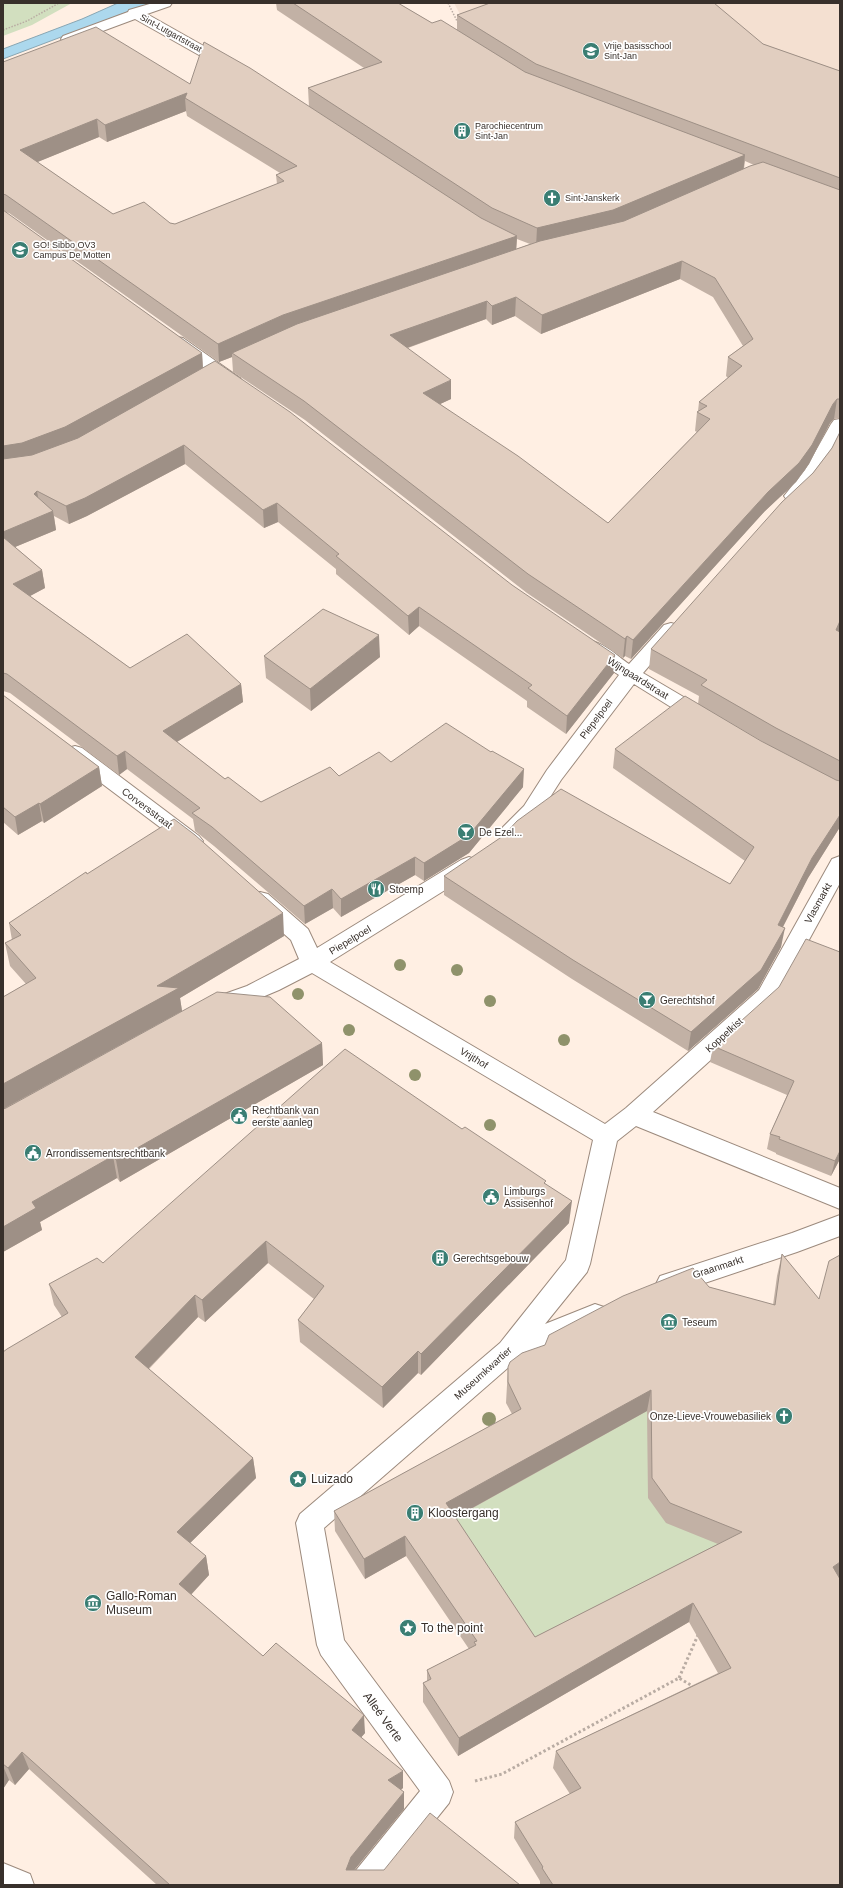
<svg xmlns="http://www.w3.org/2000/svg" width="843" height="1888" font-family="Arial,sans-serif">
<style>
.built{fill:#f4e0d1}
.green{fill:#d2dfbf}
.water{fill:#acd8ed;stroke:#89a6b3}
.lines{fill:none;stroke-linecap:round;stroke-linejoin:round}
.street-casing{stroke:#9c8a7d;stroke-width:2}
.path-far1{stroke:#b9aca3;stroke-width:1.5;stroke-dasharray:1.5 1.5;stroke-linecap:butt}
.path{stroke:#b9aca3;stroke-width:3;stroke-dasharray:2.5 2.5;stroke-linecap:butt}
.street{fill:#fff;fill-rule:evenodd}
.tree{fill:#8f926b}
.wall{fill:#c2b1a5;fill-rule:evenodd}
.shaded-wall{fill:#9e9086}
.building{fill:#e1cec0;stroke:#9e9086;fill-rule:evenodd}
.labels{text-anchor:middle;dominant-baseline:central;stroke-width:3.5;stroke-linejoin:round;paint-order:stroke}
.far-street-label{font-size:9px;fill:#38302b;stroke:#fff}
.far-poi-label{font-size:9px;fill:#38302b;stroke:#fff;text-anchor:start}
.street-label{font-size:10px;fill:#38302b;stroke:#fff}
.poi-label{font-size:10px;fill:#38302b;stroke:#fff;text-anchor:start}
.near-poi-label{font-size:12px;fill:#38302b;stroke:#fff;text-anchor:start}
.near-street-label{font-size:12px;fill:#38302b;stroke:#fff}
</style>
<rect width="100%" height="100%" fill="#ffefe3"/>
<path class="built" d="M 454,3 L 840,3 L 840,72 L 474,40 Z"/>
<path class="green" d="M 3,3 L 72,3 L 32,25 L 3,36 Z
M 684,1390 L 786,1527 L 533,1656 L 445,1523 Z"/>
<path class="water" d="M 118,3 L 151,3 L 3,59 L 3,49 L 82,19 Z"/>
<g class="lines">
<defs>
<path id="street" d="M 153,3 L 172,3 L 170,6 L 147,14 L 232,62 L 234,65 L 232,68 L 222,68 L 135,19 L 73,42 L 63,42 L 61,39 L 63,36 L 128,12 L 129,10 Z
M 177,337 L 183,338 L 240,378 L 242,382 L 240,386 L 234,387 L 228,386 L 171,346 L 169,342 L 171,338 Z
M 840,419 L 840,440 L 822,471 L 799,500 L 793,502 L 787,500 L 784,496 L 805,470 L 831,424 L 834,420 Z
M 671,623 L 678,625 L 681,629 L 643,673 L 709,712 L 712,717 L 709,722 L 702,724 L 695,722 L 634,684 L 561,780 L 538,816 L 517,837 L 510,840 L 503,837 L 500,832 L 503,827 L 524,806 L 547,770 L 619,675 L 582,651 L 579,646 L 582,641 C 598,637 616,655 629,664 L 664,625 Z
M 75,746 L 82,748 L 199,836 L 203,841 L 199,846 L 192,849 L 185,846 L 68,758 L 65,753 L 68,748 Z
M 840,856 L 840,883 L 775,1002 L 653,1112 L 840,1188 L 840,1209 L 636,1126 L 617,1141 L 590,1264 L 587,1272 L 545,1324 L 595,1304 L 604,1307 L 608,1315 L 604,1323 L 518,1359 L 324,1528 L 344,1640 L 449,1781 L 453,1792 L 449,1803 L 383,1885 L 349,1885 L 353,1874 L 420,1791 L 321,1655 L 317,1645 L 296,1523 L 300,1514 L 500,1343 L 566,1260 L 593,1140 L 312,973 L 279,990 L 246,1004 L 221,1013 L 213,1010 L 210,1004 L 213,998 L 247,986 L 299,959 L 291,940 L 252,906 L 249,900 L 252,894 L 260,892 L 268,894 L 308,929 L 317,948 L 461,860 L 469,857 L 477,860 L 480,865 L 477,870 L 330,962 L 605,1124 L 626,1108 L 759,990 L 832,859 Z
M 840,1215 L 840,1236 L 797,1252 L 669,1295 L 660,1292 L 656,1284 L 660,1276 L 792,1233 Z
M 3,1863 L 30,1874 L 34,1885 L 3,1885 Z"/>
</defs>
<use href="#street" class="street-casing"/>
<path class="path-far1" d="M 448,3 L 458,23
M 3,30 L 27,21 L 59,3"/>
<path class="path" d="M 679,1678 L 698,1635
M 475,1781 L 502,1774 L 679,1678 L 694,1687"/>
<use href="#street" class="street"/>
</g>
<g class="tree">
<circle cx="400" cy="965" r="6"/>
<circle cx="457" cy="970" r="6"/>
<circle cx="298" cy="994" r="6"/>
<circle cx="490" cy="1001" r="6"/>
<circle cx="349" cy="1030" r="6"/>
<circle cx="564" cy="1040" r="6"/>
<circle cx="415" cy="1075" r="6"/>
<circle cx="490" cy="1125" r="6"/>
<circle cx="489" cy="1419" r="7"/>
</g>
<path class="wall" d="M 276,3 L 398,3 L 432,23 L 457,30 L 457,15 L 763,44 L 840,71 L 840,418 L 834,419 L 830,423 L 809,464 L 796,482 L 765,511 L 631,659 L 625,656 L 623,658 L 527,593 L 305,420 L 233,372 L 232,357 L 219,362 L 9,213 L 5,212 L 202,353 L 203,368 L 614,673 L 566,734 L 527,707 L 527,701 L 419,626 L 409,635 L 336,574 L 336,569 L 278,522 L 264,528 L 185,464 L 87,516 L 69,524 L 54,516 L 56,530 L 15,547 L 42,570 L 45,588 L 30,596 L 130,668 L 241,684 L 243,702 L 177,742 L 225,779 L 261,802 L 339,776 L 391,762 L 523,787 L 469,853 L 424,881 L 415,875 L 341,917 L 333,908 L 305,924 L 214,846 L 195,831 L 193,819 L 127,769 L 119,775 L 10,693 L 3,691 L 3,62 L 190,84 L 309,107 L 308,88 L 364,68 L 277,10 ZM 186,111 L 187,116 L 280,173 L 276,175 L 277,184 L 175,224 L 170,223 L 113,214 L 37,162 L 99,137 L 107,142 ZM 745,161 L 754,165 L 744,169 ZM 517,239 L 530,244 L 516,249 ZM 680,279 L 713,297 L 743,346 L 728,357 L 726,376 L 728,378 L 699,402 L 698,411 L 697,412 L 695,431 L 697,432 L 608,523 L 440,404 L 451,399 L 408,348 L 486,319 L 492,325 L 515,316 L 541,334 Z
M 840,432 L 840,827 L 808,878 L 783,927 L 781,947 L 758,989 L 688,1051 L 572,979 L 444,895 L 444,876 L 730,884 L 745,861 L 613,768 L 615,749 L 698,704 L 699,696 L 649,669 L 651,649 L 813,473 L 832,448 ZM 701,705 L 768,745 L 761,741 Z
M 264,656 L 380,657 L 311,711 L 266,678 Z
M 3,695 L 99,767 L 102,786 L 44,823 L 42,821 L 18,835 L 3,822 Z
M 87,874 L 284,936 L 180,998 L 182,1011 L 4,1109 L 322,1043 L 323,1065 L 120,1182 L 117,1178 L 40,1222 L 42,1230 L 3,1252 L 3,997 L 26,984 L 10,966 L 5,943 L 12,940 L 9,923 Z
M 840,952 L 840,1159 L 831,1176 L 776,1154 L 776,1153 L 767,1149 L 770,1134 L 787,1095 L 710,1062 L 713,1046 Z
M 462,1129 L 546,1184 L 569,1223 L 421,1375 L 418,1373 L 383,1408 L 300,1342 L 298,1320 L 314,1299 L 268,1263 L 205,1322 L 198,1317 L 149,1369 L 253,1458 L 256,1478 L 190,1543 L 206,1556 L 209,1575 L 191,1595 L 263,1656 L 365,1733 L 361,1737 L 403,1788 L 401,1790 L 404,1809 L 354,1870 L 520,1885 L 157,1885 L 29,1769 L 15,1785 L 9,1780 L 3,1789 L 3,1352 L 62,1317 L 54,1305 L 49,1284 Z
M 782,1254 L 839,1577 L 840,1885 L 540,1885 L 540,1881 L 514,1838 L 515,1822 L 570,1794 L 553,1768 L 556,1751 L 718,1673 L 689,1622 L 458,1756 L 423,1702 L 423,1683 L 427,1681 L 427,1670 L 469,1649 L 406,1556 L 365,1579 L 335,1531 L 334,1511 L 512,1414 L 506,1403 L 508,1367 L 545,1345 L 709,1287 L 773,1305 L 777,1276 ZM 647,1411 L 648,1498 L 666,1523 L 718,1544 L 535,1637 L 455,1518 Z"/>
<path class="shaded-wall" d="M 187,93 L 185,98 L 186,111 L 107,142 L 105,125 Z
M 97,119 L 99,137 L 23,168 L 20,150 Z
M 745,155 L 743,174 L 612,230 L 536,247 L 537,228 Z
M 517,236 L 516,254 L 232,353 L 232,357 L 219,362 L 218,344 L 283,315 Z
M 682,261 L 680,279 L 541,334 L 542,315 Z
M 516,297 L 515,316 L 492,325 L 492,306 Z
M 487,301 L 486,319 L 390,354 L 390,335 Z
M 202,353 L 203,371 L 67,446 L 3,465 L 3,446 Z
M 451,380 L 451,399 L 423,412 L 423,393 Z
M 837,399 L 834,419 L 830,423 L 809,464 L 796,482 L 765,511 L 631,659 L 633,640 L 768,492 Z
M 184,445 L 185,464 L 87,516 L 69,524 L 66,506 Z
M 37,491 L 40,509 L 34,494 Z
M 277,503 L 278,522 L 264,528 L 263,510 Z
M 53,511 L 56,530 L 3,552 L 3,532 Z
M 42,570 L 45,588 L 17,603 L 13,584 Z
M 419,607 L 419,626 L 409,635 L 408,616 Z
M 840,621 L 840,632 L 836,630 Z
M 379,635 L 380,657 L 311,711 L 310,689 Z
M 627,636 L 625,656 L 623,658 L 625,639 Z
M 615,655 L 614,673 L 566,734 L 567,716 Z
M 241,684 L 243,702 L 165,749 L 163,731 Z
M 125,751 L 127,769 L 119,775 L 117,756 Z
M 99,767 L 102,786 L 44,823 L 40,804 Z
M 524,769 L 523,787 L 469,853 L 424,881 L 424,863 Z
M 39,803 L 42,821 L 18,835 L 15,817 Z
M 840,815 L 840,827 L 808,878 L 774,944 L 778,925 L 812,858 Z
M 415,857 L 415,875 L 341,917 L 341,899 Z
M 332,889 L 333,908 L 305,924 L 304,906 Z
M 283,913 L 284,936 L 180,998 L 182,1011 L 3,1109 L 3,1084 L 157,986 Z
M 785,928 L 781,947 L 758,989 L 688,1051 L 691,1032 Z
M 322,1043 L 323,1065 L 120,1182 L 116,1160 Z
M 840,1151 L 840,1159 L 831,1176 L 835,1161 Z
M 113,1156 L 117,1178 L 40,1222 L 42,1230 L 3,1252 L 3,1227 L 32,1202 Z
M 572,1201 L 569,1223 L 421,1375 L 421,1354 Z
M 266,1241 L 268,1263 L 205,1322 L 202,1300 Z
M 195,1295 L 198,1317 L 139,1378 L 135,1357 Z
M 418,1351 L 418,1373 L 383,1408 L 382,1387 Z
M 651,1390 L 647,1411 L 445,1523 L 446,1503 Z
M 253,1458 L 256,1478 L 181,1552 L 177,1532 Z
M 405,1536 L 406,1556 L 365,1579 L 364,1559 Z
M 206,1556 L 209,1575 L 183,1603 L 179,1584 Z
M 840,1562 L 840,1576 L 827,1587 L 833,1567 Z
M 693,1603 L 689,1622 L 458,1756 L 459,1738 Z
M 364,1715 L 365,1733 L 353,1747 L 352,1730 Z
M 22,1752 L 29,1769 L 15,1785 L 8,1768 Z
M 3,1766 L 9,1780 L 3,1789 Z
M 403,1771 L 403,1788 L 389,1797 L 388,1780 Z
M 404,1792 L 404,1809 L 352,1873 L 346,1870 L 351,1857 Z"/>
<path class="building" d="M 293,3 L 398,3 L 432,23 L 441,20 L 525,72 L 745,155 L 613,210 L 537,228 L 492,208 L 308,88 L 382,62 Z
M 490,3 L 714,3 L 763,44 L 840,71 L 840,178 L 536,64 L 457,15 Z
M 96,27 L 190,84 L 204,42 L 250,68 L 481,218 L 517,236 L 283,315 L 218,344 L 6,195 L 3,194 L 3,62 ZM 187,93 L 185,98 L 297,166 L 276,175 L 284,181 L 175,224 L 170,223 L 144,202 L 113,214 L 20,150 L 97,119 L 105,125 Z
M 763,162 L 840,190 L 840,399 L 837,399 L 833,404 L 812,445 L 799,463 L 768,492 L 633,640 L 627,636 L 625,639 L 528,574 L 304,401 L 232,353 L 297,324 L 540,241 L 624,221 L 750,166 ZM 682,261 L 715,278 L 753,339 L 728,357 L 742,366 L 699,402 L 707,406 L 697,412 L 710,419 L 608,523 L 518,456 L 423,393 L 451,380 L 390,335 L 487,301 L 492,306 L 516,297 L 542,315 Z
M 3,210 L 202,353 L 65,427 L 22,443 L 3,446 Z
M 215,361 L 290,412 L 512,585 L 615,655 L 567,716 L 528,688 L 532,685 L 419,607 L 408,616 L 336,556 L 339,554 L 277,503 L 263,510 L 184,445 L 85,498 L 66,506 L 37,491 L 34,494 L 53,511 L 3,532 L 3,459 L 32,455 L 78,438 Z
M 840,432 L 840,621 L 836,630 L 840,632 L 840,761 L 776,728 L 701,685 L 707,680 L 651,649 L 782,502 L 813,473 L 832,448 Z
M 3,537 L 42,570 L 13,584 L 130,668 L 187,634 L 241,684 L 163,731 L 225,779 L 228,777 L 261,802 L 330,767 L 339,776 L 379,752 L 391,762 L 446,723 L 491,752 L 492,751 L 524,769 L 469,835 L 424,863 L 415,857 L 341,899 L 332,889 L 304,906 L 212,827 L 192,813 L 200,808 L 125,751 L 117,756 L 7,674 L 3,673 Z
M 323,609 L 379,635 L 310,689 L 264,656 Z
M 3,695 L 99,767 L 40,804 L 39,803 L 15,817 L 3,807 Z
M 685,696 L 761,741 L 836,780 L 840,781 L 840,815 L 812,858 L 778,925 L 785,928 L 761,970 L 691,1032 L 573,960 L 444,876 L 503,836 L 517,821 L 561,789 L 730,884 L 754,847 L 615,749 Z
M 174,819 L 195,835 L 283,913 L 157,986 L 179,988 L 3,1084 L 3,997 L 36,978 L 5,943 L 21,935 L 9,923 L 86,872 L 87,874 Z
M 806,939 L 840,952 L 840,1151 L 835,1161 L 779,1139 L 780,1137 L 770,1134 L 794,1081 L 713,1046 L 779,987 Z
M 217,992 L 270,997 L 322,1043 L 116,1160 L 113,1156 L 32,1202 L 36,1208 L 3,1227 L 3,1109 L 6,1108 Z
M 345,1049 L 462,1129 L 465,1127 L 546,1181 L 544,1183 L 572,1201 L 421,1354 L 418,1351 L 382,1387 L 298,1320 L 324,1286 L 266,1241 L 202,1300 L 195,1295 L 135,1357 L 253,1458 L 177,1532 L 206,1556 L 179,1584 L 263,1656 L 276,1643 L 364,1715 L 352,1730 L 403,1771 L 388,1780 L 404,1792 L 351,1857 L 346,1870 L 384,1870 L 430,1813 L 520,1885 L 170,1885 L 22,1752 L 8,1768 L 3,1764 L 3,1352 L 7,1349 L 68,1313 L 49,1284 L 97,1258 L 103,1263 Z
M 782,1254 L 819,1299 L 829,1261 L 840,1255 L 840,1562 L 833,1567 L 840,1579 L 840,1885 L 553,1885 L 542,1868 L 543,1867 L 515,1822 L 581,1788 L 556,1751 L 731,1668 L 693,1603 L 459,1738 L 423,1683 L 431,1679 L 427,1670 L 476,1645 L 474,1642 L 477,1641 L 405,1536 L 364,1559 L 334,1511 L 521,1409 L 508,1382 L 508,1367 L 510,1362 L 522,1353 L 545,1345 L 549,1335 L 623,1296 L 693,1268 L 709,1287 L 775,1305 ZM 651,1390 L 652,1478 L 670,1503 L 742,1532 L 535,1637 L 446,1503 Z"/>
<defs>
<symbol id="school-disc" viewBox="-11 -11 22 22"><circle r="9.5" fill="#3a7e73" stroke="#fff"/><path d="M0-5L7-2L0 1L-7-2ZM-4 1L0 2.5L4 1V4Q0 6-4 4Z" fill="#fff"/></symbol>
<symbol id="building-disc" viewBox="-11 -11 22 22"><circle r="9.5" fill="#3a7e73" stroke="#fff"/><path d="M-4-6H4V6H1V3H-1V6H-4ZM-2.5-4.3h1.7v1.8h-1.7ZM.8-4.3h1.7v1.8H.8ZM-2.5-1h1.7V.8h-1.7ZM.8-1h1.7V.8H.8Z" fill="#fff"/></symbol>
<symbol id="church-disc" viewBox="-11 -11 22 22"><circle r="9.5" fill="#3a7e73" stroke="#fff"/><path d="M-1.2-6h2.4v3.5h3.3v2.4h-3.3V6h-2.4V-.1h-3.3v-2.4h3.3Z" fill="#fff"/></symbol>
<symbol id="bar-disc" viewBox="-11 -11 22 22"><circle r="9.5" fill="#3a7e73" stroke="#fff"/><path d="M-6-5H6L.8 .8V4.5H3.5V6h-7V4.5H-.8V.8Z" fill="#fff"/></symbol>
<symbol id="restaurant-disc" viewBox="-11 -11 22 22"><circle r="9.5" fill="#3a7e73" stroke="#fff"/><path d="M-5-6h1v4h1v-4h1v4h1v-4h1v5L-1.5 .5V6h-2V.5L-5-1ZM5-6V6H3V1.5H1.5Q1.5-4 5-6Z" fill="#fff"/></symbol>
<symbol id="civic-disc" viewBox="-11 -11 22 22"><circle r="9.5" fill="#3a7e73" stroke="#fff"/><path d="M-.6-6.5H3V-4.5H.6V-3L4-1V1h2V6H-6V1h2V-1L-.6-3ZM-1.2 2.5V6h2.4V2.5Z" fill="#fff"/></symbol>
<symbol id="museum-disc" viewBox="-11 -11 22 22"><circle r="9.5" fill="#3a7e73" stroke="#fff"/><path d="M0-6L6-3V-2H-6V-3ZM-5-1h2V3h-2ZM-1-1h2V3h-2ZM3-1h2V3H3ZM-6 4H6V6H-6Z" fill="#fff"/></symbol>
<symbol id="sight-disc" viewBox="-11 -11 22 22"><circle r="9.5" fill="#3a7e73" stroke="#fff"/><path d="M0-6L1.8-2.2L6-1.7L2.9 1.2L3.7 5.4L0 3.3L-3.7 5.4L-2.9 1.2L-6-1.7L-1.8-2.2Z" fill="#fff"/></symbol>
</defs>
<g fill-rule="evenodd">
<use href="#school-disc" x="581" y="41" width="20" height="20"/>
<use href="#building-disc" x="452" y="121" width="20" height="20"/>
<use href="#church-disc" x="542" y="188" width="20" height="20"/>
<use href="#school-disc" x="10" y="240" width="20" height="20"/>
<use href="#bar-disc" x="456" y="822" width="20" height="20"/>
<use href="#restaurant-disc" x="366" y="879" width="20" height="20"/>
<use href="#bar-disc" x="637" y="990" width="20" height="20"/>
<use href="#civic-disc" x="229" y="1106" width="20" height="20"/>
<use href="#civic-disc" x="23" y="1143" width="20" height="20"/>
<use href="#civic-disc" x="481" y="1187" width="20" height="20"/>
<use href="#building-disc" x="430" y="1248" width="20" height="20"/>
<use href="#museum-disc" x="659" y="1312" width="20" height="20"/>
<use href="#church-disc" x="774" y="1406" width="20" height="20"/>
<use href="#sight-disc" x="288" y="1469" width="20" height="20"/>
<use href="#building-disc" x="405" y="1503" width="20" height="20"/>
<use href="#museum-disc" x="83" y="1593" width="20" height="20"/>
<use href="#sight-disc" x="398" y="1618" width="20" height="20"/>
</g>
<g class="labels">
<g class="far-street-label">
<text transform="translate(171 33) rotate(29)">Sint-Lutgartstraat</text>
</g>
<g class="far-poi-label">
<text x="604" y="46">Vrije basisschool<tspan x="604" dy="10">Sint-Jan</tspan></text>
<text x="475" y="126">Parochiecentrum<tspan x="475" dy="10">Sint-Jan</tspan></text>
<text x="565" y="198">Sint-Janskerk</text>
<text x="33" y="245">GO! Sibbo OV3<tspan x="33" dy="10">Campus De Motten</tspan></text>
</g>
<g class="street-label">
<text transform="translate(638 678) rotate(32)">Wijngaardstraat</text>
<text transform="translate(596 719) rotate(-53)">Piepelpoel</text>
<text transform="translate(147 808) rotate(37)">Corversstraat</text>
<text transform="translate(818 903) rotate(-61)">Vlasmarkt</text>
<text transform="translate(350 940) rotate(-31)">Piepelpoel</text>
<text transform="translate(724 1035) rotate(-42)">Koppelkist</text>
<text transform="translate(474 1058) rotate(31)">Vrijthof</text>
<text transform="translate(718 1267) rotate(-18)">Graanmarkt</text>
<text transform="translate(483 1373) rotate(-42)">Museumkwartier</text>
</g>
<g class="poi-label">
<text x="479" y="832">De Ezel...</text>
<text x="389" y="889">Stoemp</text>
<text x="660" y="1000">Gerechtshof</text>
<text x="252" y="1110">Rechtbank van<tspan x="252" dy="12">eerste aanleg</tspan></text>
<text x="46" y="1153">Arrondissementsrechtbank</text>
<text x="504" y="1191">Limburgs<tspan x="504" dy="12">Assisenhof</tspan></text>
<text x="453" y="1258">Gerechtsgebouw</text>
<text x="682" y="1322">Teseum</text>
<text x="771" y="1416" text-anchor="end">Onze-Lieve-Vrouwebasiliek</text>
</g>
<g class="near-poi-label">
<text x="311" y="1479">Luizado</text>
<text x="428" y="1513">Kloostergang</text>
<text x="106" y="1596">Gallo-Roman<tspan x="106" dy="14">Museum</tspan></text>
<text x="421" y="1628">To the point</text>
</g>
<g class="near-street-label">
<text transform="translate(383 1717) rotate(54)">Alleé Verte</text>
</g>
</g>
<rect width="843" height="1888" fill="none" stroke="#38302b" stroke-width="8"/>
</svg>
